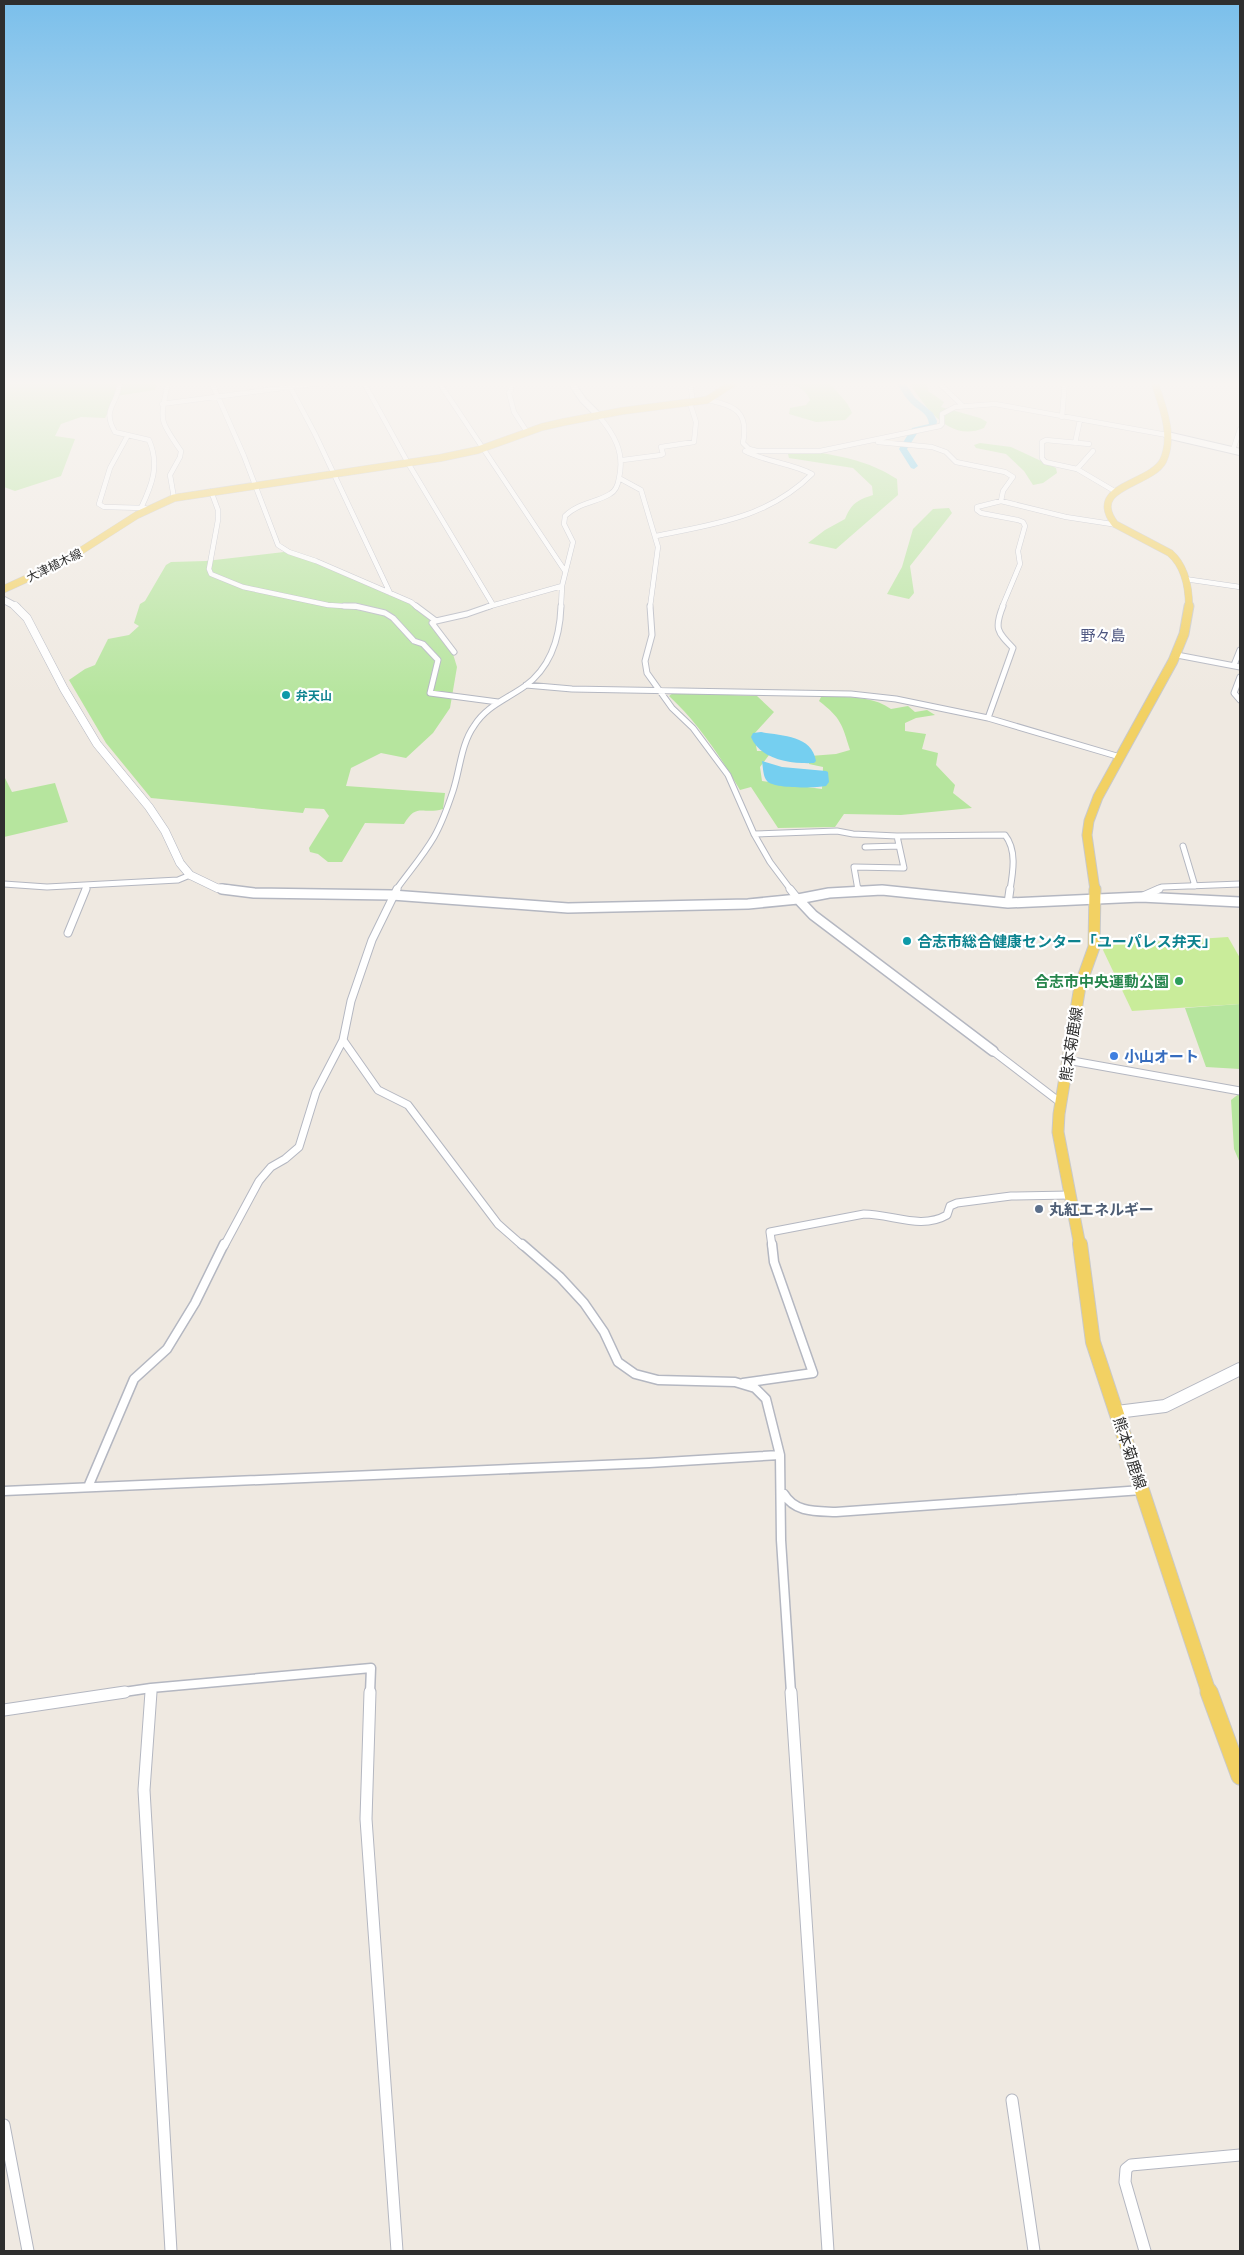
<svg xmlns="http://www.w3.org/2000/svg" width="1244" height="2255" font-family="Quicksand,'Noto Sans JP',sans-serif">
<style>
.green{fill:#b6e59e}
.pitch{fill:#c9ec9a}
.water{fill:#75cff0}
.lines{fill:none;stroke-linecap:round;stroke-linejoin:round}
.river{fill:#75cff0;fill-rule:evenodd}
.street-far4-casing{stroke:#b4b7c1;stroke-width:5.5}
.street-far3-casing{stroke:#b4b7c1;stroke-width:7}
.street-far2-casing{stroke:#b4b7c1;stroke-width:9}
.street-far1-casing{stroke:#b4b7c1;stroke-width:11}
.street-casing{stroke:#b4b7c1;stroke-width:13}
.secondary-far3-casing{stroke:#b4b7c1;stroke-width:8}
.secondary-far2-casing{stroke:#b4b7c1;stroke-width:9}
.secondary-far1-casing{stroke:#b4b7c1;stroke-width:12}
.secondary-casing{stroke:#b4b7c1;stroke-width:14}
.primary-far4-casing{stroke:#c9c9c9;stroke-width:8}
.primary-far3-casing{stroke:#c9c9c9;stroke-width:11}
.primary-far2-casing{stroke:#c9c9c9;stroke-width:13}
.primary-far1-casing{stroke:#c9c9c9;stroke-width:16}
.primary-casing{stroke:#c9c9c9;stroke-width:19}
.street-far4{stroke:#fff;stroke-width:4.5}
.street-far3{stroke:#fff;stroke-width:5}
.street-far2{stroke:#fff;stroke-width:7}
.street-far1{stroke:#fff;stroke-width:8}
.street{stroke:#fff;stroke-width:11}
.secondary-far3{stroke:#fff;stroke-width:6}
.secondary-far2{stroke:#fff;stroke-width:8}
.secondary-far1{stroke:#fff;stroke-width:9}
.secondary{stroke:#fff;stroke-width:12}
.primary-far4{stroke:#f2d163;stroke-width:7}
.primary-far3{stroke:#f2d163;stroke-width:9}
.primary-far2{stroke:#f2d163;stroke-width:11}
.primary-far1{stroke:#f2d163;stroke-width:14}
.primary{stroke:#f2d163;stroke-width:17}
.culture-dot{fill:#0f9aa8;stroke:#fff;stroke-width:2}
.leisure-dot{fill:#2e9e5b;stroke:#fff;stroke-width:2}
.shop-dot{fill:#3f7fe0;stroke:#fff;stroke-width:2}
.service-dot{fill:#5c6f8a;stroke:#fff;stroke-width:2}
.labels{text-anchor:middle;dominant-baseline:central;stroke-width:4.5;stroke-linejoin:round;paint-order:stroke}
.far-street-label{font-size:12px;fill:#2e2e2e;stroke:#fff}
.far-culture-label{font-size:12px;font-weight:bold;fill:#0d838f;stroke:#fff;text-anchor:start}
.far-quarter-label{font-size:15px;fill:#4d5680;stroke:#fff}
.culture-label{font-size:15px;font-weight:bold;fill:#0d838f;stroke:#fff;text-anchor:start}
.leisure-label{font-size:15px;font-weight:bold;fill:#27864d;stroke:#fff;text-anchor:end}
.street-label{font-size:15px;fill:#2e2e2e;stroke:#fff}
.shop-label{font-size:15px;font-weight:bold;fill:#366cbe;stroke:#fff;text-anchor:start}
.service-label{font-size:15px;font-weight:bold;fill:#4e5e75;stroke:#fff;text-anchor:start}
</style>
<rect width="100%" height="100%" fill="#efe9e1"/>
<path class="green" d="M 4,381 L 157,381 L 155,390 L 116,396 L 105,418 L 81,417 L 61,424 L 55,436 L 75,439 L 61,476 L 15,491 L 4,487 Z
M 753,381 L 828,381 C 836,392 848,401 852,413 L 845,420 L 816,422 L 789,414 L 790,408 L 806,405 L 810,400 C 798,372 771,394 753,381 Z
M 908,381 L 927,381 L 928,391 L 944,402 L 941,407 L 980,418 L 987,422 L 984,428 C 948,443 925,406 908,381 Z
M 980,443 L 1011,447 L 1056,468 L 1057,473 L 1043,483 L 1033,485 L 1024,471 L 1006,454 L 976,448 L 974,445 Z
M 822,453 C 850,458 872,463 897,479 L 898,495 L 836,549 L 808,543 L 825,530 L 845,519 C 851,504 857,500 873,495 L 872,486 L 853,468 L 789,458 L 788,454 Z
M 949,508 L 952,513 L 910,566 L 914,593 L 909,599 L 887,594 L 902,567 L 913,529 L 933,509 Z
M 284,552 L 314,562 L 409,603 L 425,613 L 431,621 L 453,654 L 457,667 L 450,708 L 433,733 L 406,758 L 381,753 L 351,768 L 346,786 L 445,793 L 443,809 C 422,815 417,802 404,824 L 365,823 L 342,862 L 328,862 L 318,854 L 310,852 L 309,848 L 329,816 L 324,809 L 305,808 L 303,813 L 151,798 L 106,743 L 69,680 L 85,669 L 95,665 L 108,639 L 129,635 L 139,626 L 134,623 L 140,604 L 145,601 L 166,565 L 171,562 L 206,561 Z
M 673,693 L 757,696 L 774,712 L 754,734 L 757,751 L 767,751 L 769,755 L 760,767 L 762,781 L 822,789 L 823,767 L 809,764 L 810,756 L 836,754 L 850,750 C 842,724 841,718 819,701 L 821,697 C 844,697 872,695 891,709 L 908,706 L 915,712 L 927,710 L 935,715 L 916,718 L 905,723 L 905,731 L 926,734 L 922,749 L 938,753 L 936,765 L 955,785 L 953,793 L 972,808 L 901,815 L 844,814 L 835,827 L 778,828 L 751,787 L 740,790 C 720,756 698,723 669,696 Z
M 4,776 L 12,792 L 55,783 L 68,822 L 4,837 Z
M 1240,1004 L 1240,1069 L 1206,1067 L 1185,1008 Z
M 1240,1093 L 1240,1163 L 1234,1149 L 1231,1100 Z"/>
<path class="pitch" d="M 1228,937 L 1240,958 L 1240,1004 L 1132,1011 L 1103,950 L 1106,945 Z"/>
<path class="water" d="M 761,732 C 782,736 812,735 816,761 L 814,763 C 793,764 760,760 751,737 L 753,733 Z
M 762,761 L 782,767 L 826,771 L 828,772 L 829,782 L 826,786 C 816,788 774,789 767,781 C 763,777 763,767 762,761 Z"/>
<g class="lines">
<path class="river" d="M 896,381 L 904,381 L 915,398 L 933,413 L 937,421 L 936,427 L 918,432 L 907,449 L 918,466 L 914,469 L 911,468 L 899,449 L 912,428 L 929,424 C 928,412 917,410 910,402 C 904,396 900,388 896,381 Z"/>
<defs>
<path id="street-far4" d="M 120,381 C 118,406 101,408 115,432 L 149,440 C 160,465 152,485 141,508
M 168,381 C 161,421 157,417 181,451 L 180,457 L 170,475 L 174,498
M 211,381 L 244,456 L 278,545 L 289,552 L 316,561 L 411,602 L 417,607
M 287,381 L 315,434 L 390,593
M 363,381 L 408,463 L 493,605
M 438,381 L 565,571
M 510,381 L 511,390 L 509,393 L 514,412 L 527,432
M 690,381 L 693,403
M 937,381 L 963,406
M 707,400 C 735,405 749,412 743,443 L 749,449 L 757,451 L 820,451 L 940,426 L 942,424 L 942,414 L 955,407 L 995,404 L 1167,435
M 162,404 L 336,381
M 1062,417 L 1065,381
M 128,435 L 110,468 L 99,504 L 104,507 L 145,508
M 878,442 L 932,447 L 946,452 L 956,462 L 1005,472 L 1013,477 L 1003,491 L 1001,501
M 1075,443 L 1080,420
M 1233,450 L 1240,429
M 1093,451 L 1077,469 L 1116,492
M 623,460 L 661,455 L 663,454 L 661,447 L 694,442 L 696,422 L 690,403
M 1077,469 L 1045,462 L 1042,458 L 1042,442 L 1046,440 L 1089,444
M 619,478 L 641,490 L 658,547 L 650,607
M 211,491 L 218,510 L 218,520 L 209,569 L 211,574 L 243,587 L 328,605 L 359,607
M 656,536 C 714,524 768,518 812,474 C 791,463 766,462 745,451
M 1185,579 L 1240,587
M 487,607 L 562,586
M 561,607 L 562,586 L 573,542 L 564,524 L 565,516 C 578,503 595,503 610,494 C 616,491 618,485 619,478 C 625,452 614,434 598,415
M 1002,607 L 1020,564 L 1018,551 L 1025,526 L 1023,522 L 1018,520 L 981,513 L 977,510 L 977,507 L 1001,501 L 1066,517 L 1118,525"/>
<path id="street-far3" d="M 344,606 L 355,606 L 385,613 L 393,618 L 414,641 L 423,644 L 438,660 L 430,693 L 498,702
M 416,606 L 436,621 L 467,614 L 490,606
M 650,606 L 652,635 L 645,661 L 647,673 L 672,708 L 693,728 L 728,775 L 754,834 L 770,862 L 791,890
M 1003,606 C 994,628 997,632 1013,648 L 988,718 L 1120,757
M 436,621 L 432,623 L 454,652
M 1177,655 L 1240,667
M 1234,665 L 1240,650
M 1240,677 L 1234,693 L 1240,700
M 526,685 L 572,689 L 851,694 L 896,699 L 988,718
M 754,834 L 837,831 L 853,834 L 897,836 L 1005,835 C 1017,850 1013,872 1010,890
M 1183,846 L 1195,886
M 865,847 L 899,846
M 4,884 L 47,887 L 178,880 L 190,875
M 85,890 L 87,885
M 396,890 C 408,873 423,856 434,837 C 442,823 448,806 453,791 C 460,770 461,744 474,726 C 486,706 507,699 525,686 C 551,667 560,636 561,606
M 858,890 L 854,867 L 904,868 L 897,836
M 1156,890 L 1162,887 L 1240,884"/>
<path id="street-far2" d="M 790,889 L 798,899
M 858,889 L 858,891
M 1143,896 L 1159,889
M 1008,903 L 1010,889
M 68,933 L 86,889
M 343,1040 L 378,1090 L 408,1105 L 498,1224 L 523,1246
M 993,1051 L 1061,1103
M 1067,1060 L 1240,1091
M 224,1246 L 259,1181 L 271,1167 L 285,1159 L 299,1147 L 316,1092 L 343,1040 L 351,1001 L 372,940 L 397,889
M 772,1246 L 770,1232 L 864,1214 C 892,1214 921,1230 947,1215 L 950,1206 L 957,1203 L 1011,1196 L 1070,1195"/>
<path id="street-far1" d="M 522,1244 L 560,1277 L 584,1303 L 604,1332 L 618,1362 L 635,1374 L 658,1380 L 735,1382 L 755,1388 L 766,1399 L 780,1455 L 781,1540 L 791,1693
M 743,1383 L 813,1373 L 774,1262 L 772,1244
M 88,1487 L 134,1379 L 167,1349 L 195,1303 L 224,1244
M 4,1491 L 649,1463 L 780,1455
M 784,1494 C 795,1513 817,1511 836,1512 L 1142,1490
M 117,1693 L 151,1688 L 371,1668 L 370,1693
M 151,1693 L 151,1688"/>
<path id="street" d="M 151,1692 L 144,1790 L 171,2251
M 370,1692 L 366,1819 L 397,2251
M 791,1692 L 828,2251
M 4,1710 L 125,1692
M 1012,2100 L 1034,2251
M 4,2125 L 28,2251
M 1145,2251 L 1125,2182 L 1126,2169 L 1131,2165 L 1240,2155"/>
<path id="secondary-far3" d="M 574,387 L 583,400 L 598,415
M 1167,435 L 1240,452
M 4,600 L 17,607"/>
<path id="secondary-far2" d="M 15,606 L 27,618 L 64,689 L 97,744 L 149,807 L 165,831 L 180,863 L 190,875 L 217,888 L 231,890"/>
<path id="secondary-far1" d="M 222,889 L 254,893 L 392,895 L 568,908 L 748,904 L 798,899 L 829,893 L 882,890 L 1008,903 L 1141,897 L 1240,902
M 798,899 L 813,915 L 993,1051"/>
<path id="secondary" d="M 1117,1412 L 1165,1406 L 1240,1369"/>
<path id="primary-far4" d="M 1154,381 C 1162,405 1175,436 1163,461 C 1150,485 1086,486 1115,524 L 1170,553 C 1185,566 1189,587 1189,607
M 4,589 L 65,561 L 137,515 L 174,498 L 440,458 L 478,450 L 542,427 L 564,422 L 622,411 L 707,400 L 736,381"/>
<path id="primary-far3" d="M 1095,890 L 1087,835 L 1089,821 L 1098,797 L 1173,661 L 1184,634 L 1189,606"/>
<path id="primary-far2" d="M 1080,1246 L 1058,1132 L 1059,1114 L 1080,986 L 1094,947 L 1095,889"/>
<path id="primary-far1" d="M 1080,1244 L 1093,1342 L 1209,1693"/>
<path id="primary" d="M 1209,1692 L 1240,1776"/>
</defs>
<use href="#street-far4" class="street-far4-casing"/>
<use href="#street-far3" class="street-far3-casing"/>
<use href="#street-far2" class="street-far2-casing"/>
<use href="#street-far1" class="street-far1-casing"/>
<use href="#street" class="street-casing"/>
<use href="#secondary-far3" class="secondary-far3-casing"/>
<use href="#secondary-far2" class="secondary-far2-casing"/>
<use href="#secondary-far1" class="secondary-far1-casing"/>
<use href="#secondary" class="secondary-casing"/>
<use href="#primary-far4" class="primary-far4-casing"/>
<use href="#primary-far3" class="primary-far3-casing"/>
<use href="#primary-far2" class="primary-far2-casing"/>
<use href="#primary-far1" class="primary-far1-casing"/>
<use href="#primary" class="primary-casing"/>
<use href="#street-far4" class="street-far4"/>
<use href="#street-far3" class="street-far3"/>
<use href="#street-far2" class="street-far2"/>
<use href="#street-far1" class="street-far1"/>
<use href="#street" class="street"/>
<use href="#secondary-far3" class="secondary-far3"/>
<use href="#secondary-far2" class="secondary-far2"/>
<use href="#secondary-far1" class="secondary-far1"/>
<use href="#secondary" class="secondary"/>
<use href="#primary-far4" class="primary-far4"/>
<use href="#primary-far3" class="primary-far3"/>
<use href="#primary-far2" class="primary-far2"/>
<use href="#primary-far1" class="primary-far1"/>
<use href="#primary" class="primary"/>
</g>
<linearGradient id="sky" x2="0" y2="1"><stop stop-color="#7abfeb"/><stop offset="0.55" stop-color="#f8f5f2"/><stop offset="1" stop-color="#f8f5f2" stop-opacity="0"/></linearGradient>
<rect width="1244" height="697" fill="url(#sky)"/>
<g class="culture-dot">
<circle cx="286" cy="695" r="5"/>
<circle cx="907" cy="941" r="5"/>
</g>
<circle class="leisure-dot" cx="1179" cy="981" r="5"/>
<circle class="shop-dot" cx="1114" cy="1056" r="5"/>
<circle class="service-dot" cx="1039" cy="1209" r="5"/>
<g class="labels">
<g class="far-street-label">
<text transform="translate(54 565) rotate(-26)">大津植木線</text>
</g>
<g class="far-culture-label">
<text x="296" y="695">弁天山</text>
</g>
<g class="far-quarter-label">
<text x="1103" y="635">野々島</text>
</g>
<g class="culture-label">
<text x="917" y="941">合志市総合健康センター「ユーパレス弁天」</text>
</g>
<g class="leisure-label">
<text x="1169" y="981">合志市中央運動公園</text>
</g>
<g class="street-label">
<text transform="translate(1071 1044) rotate(-81)">熊本菊鹿線</text>
<text transform="translate(1130 1453) rotate(72)">熊本菊鹿線</text>
</g>
<g class="shop-label">
<text x="1124" y="1056">小山オート</text>
</g>
<g class="service-label">
<text x="1049" y="1209">丸紅エネルギー</text>
</g>
</g>
<rect width="1244" height="2255" fill="none" stroke="#2e2e2e" stroke-width="10"/>
</svg>
